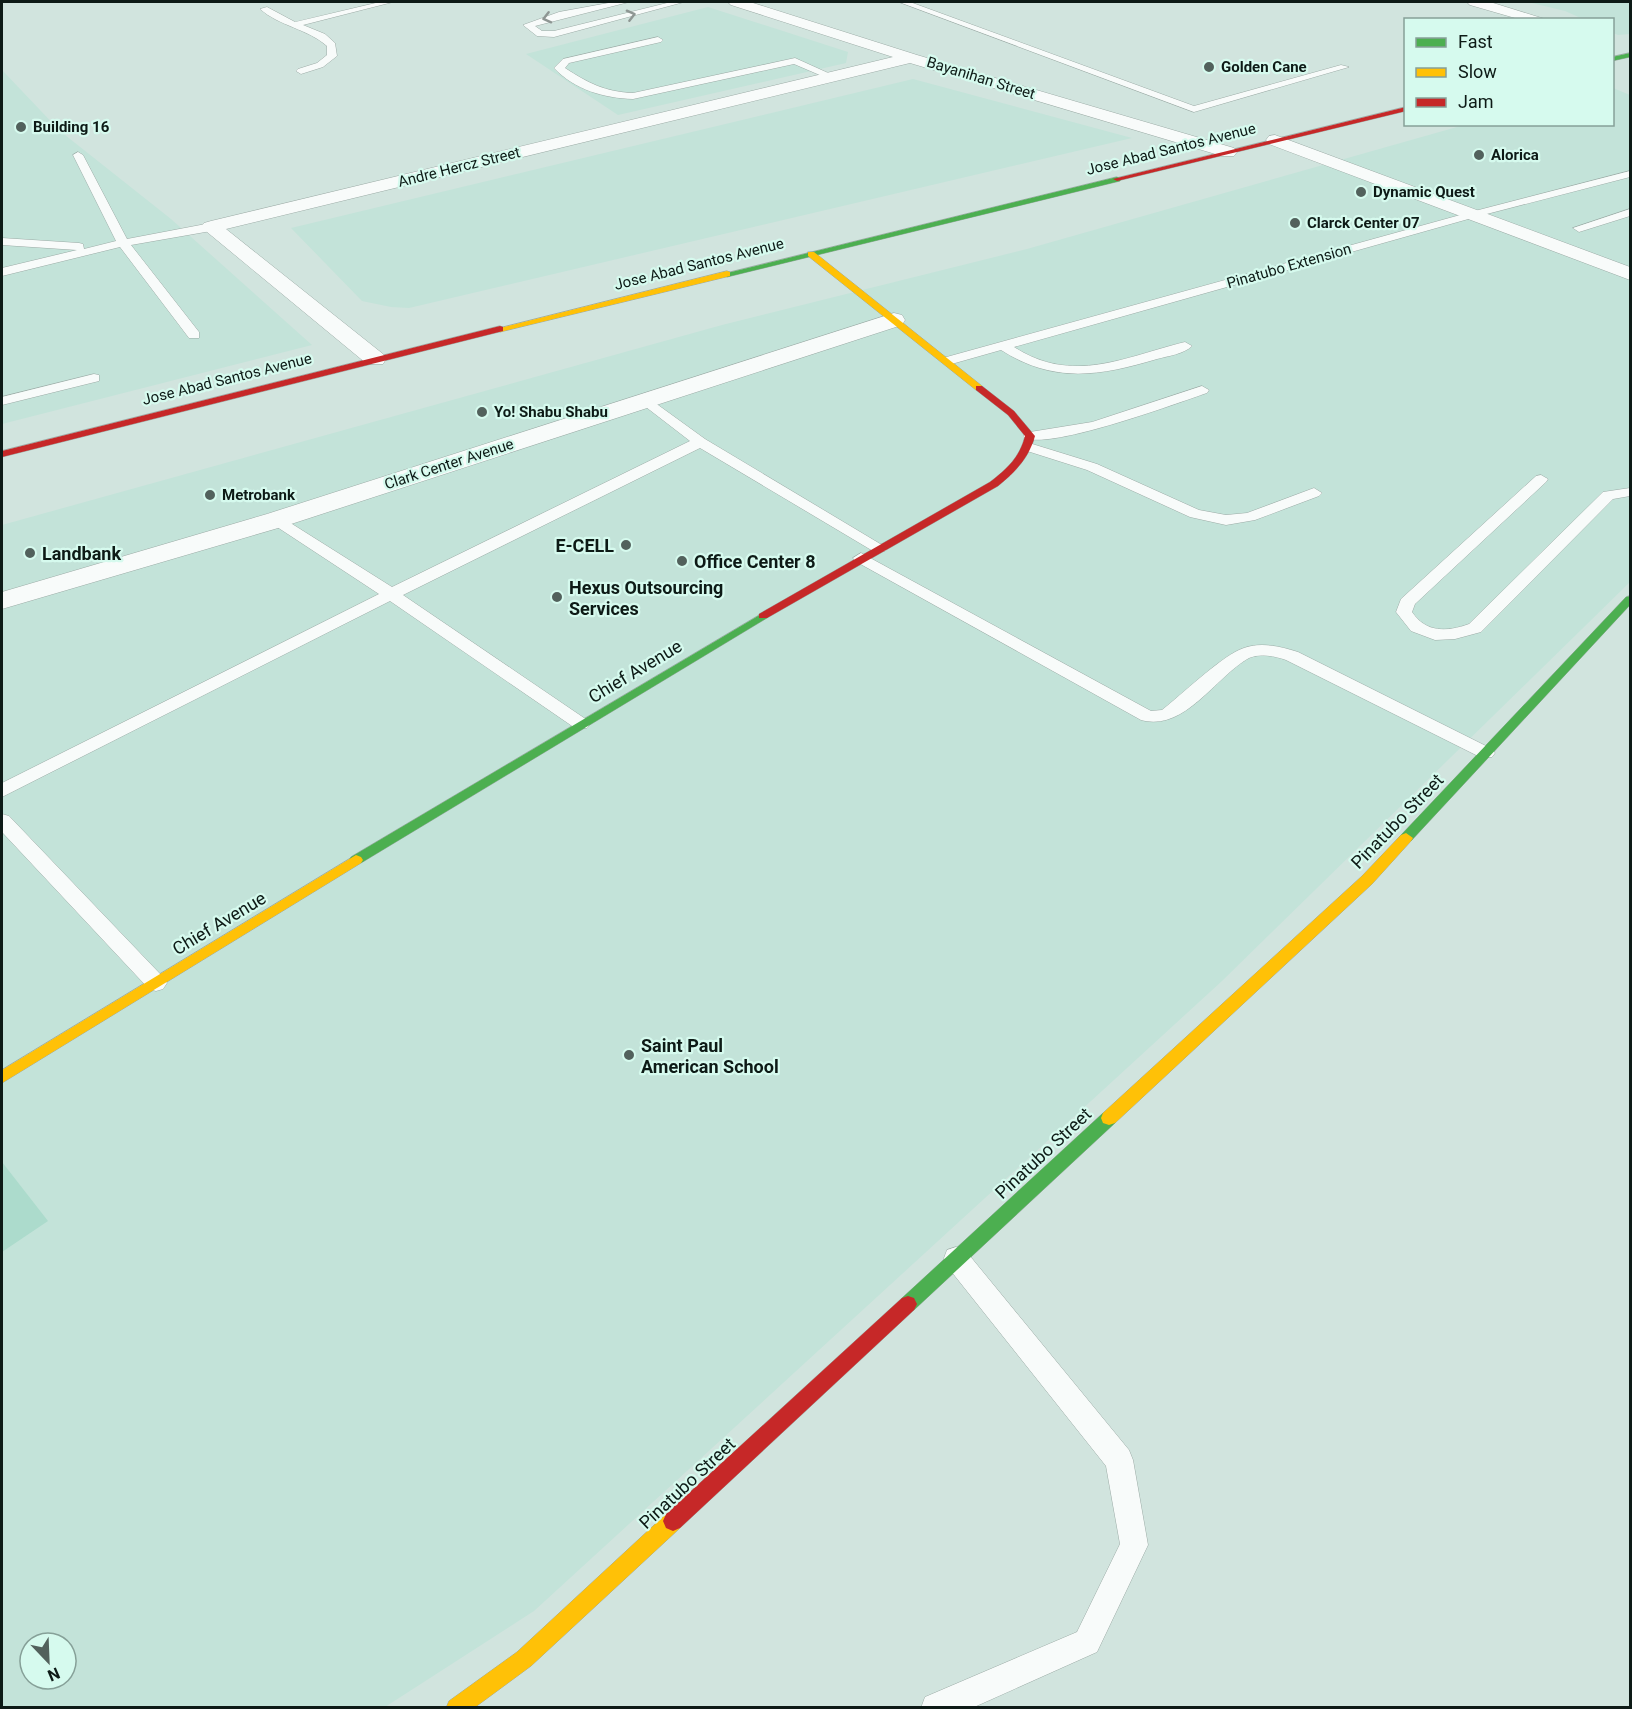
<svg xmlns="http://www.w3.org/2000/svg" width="1632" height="1709" font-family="Roboto,sans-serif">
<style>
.built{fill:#c3e3d9;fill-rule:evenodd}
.green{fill:#acdbcc}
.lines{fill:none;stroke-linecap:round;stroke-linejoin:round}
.lane-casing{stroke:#9caba6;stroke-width:1}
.street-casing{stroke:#9caba6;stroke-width:1}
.fast-casing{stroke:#9caba6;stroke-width:1}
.slow-casing{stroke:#9caba6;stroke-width:1}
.jam-casing{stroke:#9caba6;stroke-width:1}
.lane{fill:#f8fbfa;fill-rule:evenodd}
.street{fill:#f8fbfa;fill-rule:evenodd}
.fast{fill:#4caf50;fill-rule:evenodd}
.slow{fill:#ffc107;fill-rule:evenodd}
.jam{fill:#c62828;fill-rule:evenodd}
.oneway{stroke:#8e9693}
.poi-dot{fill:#52615c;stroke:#d6faee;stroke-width:2}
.labels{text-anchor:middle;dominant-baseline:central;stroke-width:4.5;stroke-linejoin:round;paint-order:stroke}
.far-poi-label{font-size:15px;font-weight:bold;fill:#0d1a16;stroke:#d6faee;text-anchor:start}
.far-street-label{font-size:15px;fill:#0d1a16;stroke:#d6faee}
.poi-label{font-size:18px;font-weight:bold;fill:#0d1a16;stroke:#d6faee;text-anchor:start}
.street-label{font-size:18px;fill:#0d1a16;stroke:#d6faee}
</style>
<rect width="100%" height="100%" fill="#d1e4de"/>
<path class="built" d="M 1528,2 L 1630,2 L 1630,34 L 1618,35 L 1613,33 L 1612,20 L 1583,19 L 1565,11 Z
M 708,7 L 848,52 L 846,63 L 618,115 L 526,54 Z
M 2,70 L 60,131 L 171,219 L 312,345 L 2,424 Z
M 913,79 L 1132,138 L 409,308 L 391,307 L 362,301 L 291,228 Z
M 1613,88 L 1630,95 L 1630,582 L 1222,981 L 534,1611 L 385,1707 L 2,1708 L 2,525 L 722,325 L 1027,249 L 1464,125 L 1612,124 ZM 30,1643 L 66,1643 L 66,1679 L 30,1679 Z"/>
<path class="green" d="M 2,1162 L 48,1221 L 2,1252 Z"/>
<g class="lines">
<defs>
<path id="lane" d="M 380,2 L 393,2 L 303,25 L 325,34 L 335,43 L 337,56 L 323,67 L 301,74 L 296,71 L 298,69 L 317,63 L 327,55 L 327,46 C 308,29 279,26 260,9 L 267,7 L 295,22 Z
M 614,2 L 629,2 L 535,26 L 542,31 L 554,31 L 671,2 L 684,2 L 554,37 L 537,36 L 523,25 L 559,12 Z
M 899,2 L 910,2 L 1194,106 L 1341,65 L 1349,67 L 1194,112 Z
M 658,37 L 663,40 L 661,42 L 569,63 L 565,68 C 588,83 605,92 633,93 L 795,58 L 837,77 L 829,79 L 794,64 L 633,99 C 604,98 575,90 554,68 L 563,59 Z
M 78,152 L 83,155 L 127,239 L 211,223 L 217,227 L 211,231 L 131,245 L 199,332 L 199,338 L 189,338 L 120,247 L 2,276 L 2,268 L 77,250 L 2,245 L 2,238 L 79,243 L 83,244 L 84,249 L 116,241 L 73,155 Z
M 1630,171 L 1630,177 L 1479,216 L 1014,347 C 1073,385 1124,357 1185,342 L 1192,346 C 1184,354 1168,356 1157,359 C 1100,376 1054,384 1001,350 L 948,365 L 941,361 L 943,358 L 1471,212 Z
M 1630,209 L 1630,216 L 1579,232 L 1573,228 Z
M 94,374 L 99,375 L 99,381 L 2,405 L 2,397 Z
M 1202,386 L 1209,390 L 1207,393 C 1180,402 1040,454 1023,436 L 1030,432 L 1092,422 Z
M 647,397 L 705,439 L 887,548 L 885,551 L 873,551 L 700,448 L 403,595 L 587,720 L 590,724 L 587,728 L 575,728 L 390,601 L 2,797 L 2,783 L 379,594 L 271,523 L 268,520 L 271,517 L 281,517 L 392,587 L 690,441 L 642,404 L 640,401 Z
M 1029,443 L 1097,464 L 1199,510 L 1226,515 L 1247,513 L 1314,488 L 1322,493 L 1319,496 L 1255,520 L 1226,525 L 1190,517 L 1087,470 L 1024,450 L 1022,447 L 1024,444 Z
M 1541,475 L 1548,479 L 1546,482 L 1415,604 L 1412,612 C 1426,633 1447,632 1469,624 L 1603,492 L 1630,488 L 1630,496 L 1613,499 L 1481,632 L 1455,639 L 1435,640 L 1411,631 L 1396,612 L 1401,599 L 1536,476 Z
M 861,553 L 1151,711 L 1162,710 C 1181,695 1219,659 1239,650 C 1258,641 1279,646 1298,652 L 1492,749 L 1495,753 L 1492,757 L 1480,757 L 1286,660 C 1275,656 1260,653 1249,658 C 1215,677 1185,732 1141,720 L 855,561 L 853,558 Z
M 2,814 L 9,816 L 163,977 L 167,983 L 163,989 L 156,991 L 149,989 L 2,832 Z
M 956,1247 L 965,1250 L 1129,1450 L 1133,1460 L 1148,1545 L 1097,1652 L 972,1708 L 921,1708 L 925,1697 L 1077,1632 L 1120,1544 L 1106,1466 L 947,1266 L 944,1258 L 947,1250 Z"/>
<path id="street" d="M 728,2 L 750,2 L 917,55 L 1234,148 L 1237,152 L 1234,156 L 1222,156 L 910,63 L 226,229 L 383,354 L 386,359 L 383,364 L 367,364 L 201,227 L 204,223 L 211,221 L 893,57 L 731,5 Z
M 1467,2 L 1490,2 L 1548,20 L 1522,20 L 1470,5 Z
M 1275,135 L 1630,267 L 1630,280 L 1269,144 L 1266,140 L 1269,136 Z
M 894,313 L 902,315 L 905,320 L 902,325 L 285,526 L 2,609 L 2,592 L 267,514 Z"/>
<path id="fast" d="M 1630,53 L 1630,57 L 1612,61 L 1612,57 Z
M 1117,177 L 1121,179 L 1120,181 L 727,277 L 723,274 Z
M 1630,596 L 1630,605 L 1411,841 L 1401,841 L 1399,838 L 1401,835 L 1626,597 Z
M 763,613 L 769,616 L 767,618 L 361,863 L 351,863 L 349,860 L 351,857 Z
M 1109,1111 L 1115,1113 L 1117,1118 L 1115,1123 L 914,1310 L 908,1312 L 902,1310 L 899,1304 L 902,1298 L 1103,1113 Z"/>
<path id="slow" d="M 808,252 L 814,252 L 982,386 L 982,390 L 976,390 L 808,256 Z
M 727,271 L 730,272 L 730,276 L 500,332 L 496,329 Z
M 1406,833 L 1413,838 L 1411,841 L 1372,884 L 1115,1123 L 1109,1125 L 1103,1123 L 1101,1118 L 1103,1113 L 1362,876 L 1401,835 Z
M 356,855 L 361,857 L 363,860 L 361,863 L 2,1083 L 2,1070 Z
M 673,1511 L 680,1514 L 683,1521 L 680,1528 L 531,1666 L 474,1708 L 446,1708 L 449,1701 L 517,1652 L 666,1514 Z"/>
<path id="jam" d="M 1406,107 L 1406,111 L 1117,181 L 1113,179 Z
M 500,326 L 503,327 L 503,331 L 2,457 L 2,451 Z
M 976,386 L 982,386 L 1014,411 L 1035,436 C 1029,458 1015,472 998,486 L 767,618 L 759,618 L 759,614 L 990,482 C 1007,469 1020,457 1025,436 L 1008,415 L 976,390 Z
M 908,1296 L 914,1298 L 917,1304 L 914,1310 L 680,1528 L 673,1531 L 666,1528 L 663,1521 L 666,1514 L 902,1298 Z"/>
</defs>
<use href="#lane" class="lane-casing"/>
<use href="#street" class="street-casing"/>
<use href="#fast" class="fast-casing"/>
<use href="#slow" class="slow-casing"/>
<use href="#jam" class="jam-casing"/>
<use href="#lane" class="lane"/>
<use href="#street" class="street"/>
<use href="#fast" class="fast"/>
<use href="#slow" class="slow"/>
<use href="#jam" class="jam"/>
</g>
<defs><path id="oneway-chevron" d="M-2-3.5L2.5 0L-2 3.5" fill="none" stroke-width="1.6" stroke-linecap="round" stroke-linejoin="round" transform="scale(1.5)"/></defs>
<g class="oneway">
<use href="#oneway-chevron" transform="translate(631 15) rotate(-14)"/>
<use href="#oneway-chevron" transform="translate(547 18) rotate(166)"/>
</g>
<g class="poi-dot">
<circle cx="1209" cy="67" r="6"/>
<circle cx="21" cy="127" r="6"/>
<circle cx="1479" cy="155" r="6"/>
<circle cx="1361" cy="192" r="6"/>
<circle cx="1295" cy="223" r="6"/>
<circle cx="482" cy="412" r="6"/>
<circle cx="210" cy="495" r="6"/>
<circle cx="626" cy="545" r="6"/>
<circle cx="30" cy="553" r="6"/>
<circle cx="682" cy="561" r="6"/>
<circle cx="557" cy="597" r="6"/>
<circle cx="629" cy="1055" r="6"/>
</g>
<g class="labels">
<g class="far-poi-label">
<text x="1221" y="67">Golden Cane</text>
<text x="33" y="127">Building 16</text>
<text x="1491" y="155">Alorica</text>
<text x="1373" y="192">Dynamic Quest</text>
<text x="1307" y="223">Clarck Center 07</text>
<text x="494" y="412">Yo! Shabu Shabu</text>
<text x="222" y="495">Metrobank</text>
</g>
<g class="far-street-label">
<text transform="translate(981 78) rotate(17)">Bayanihan Street</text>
<text transform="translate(1171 149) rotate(-14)">Jose Abad Santos Avenue</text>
<text transform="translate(459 167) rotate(-14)">Andre Hercz Street</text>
<text transform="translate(699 264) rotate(-14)">Jose Abad Santos Avenue</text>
<text transform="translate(1289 266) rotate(-16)">Pinatubo Extension</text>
<text transform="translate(227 379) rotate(-14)">Jose Abad Santos Avenue</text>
<text transform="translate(449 464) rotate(-18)">Clark Center Avenue</text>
</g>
<g class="poi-label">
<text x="614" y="545" text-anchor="end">E-CELL</text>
<text x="42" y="553">Landbank</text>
<text x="694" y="561">Office Center 8</text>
<text x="569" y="587">Hexus Outsourcing<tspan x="569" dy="21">Services</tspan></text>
<text x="641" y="1045">Saint Paul<tspan x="641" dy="21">American School</tspan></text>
</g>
<g class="street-label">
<text transform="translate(635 671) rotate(-31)">Chief Avenue</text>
<text transform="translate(1397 821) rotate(-46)">Pinatubo Street</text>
<text transform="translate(219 923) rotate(-31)">Chief Avenue</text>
<text transform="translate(1043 1153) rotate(-43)">Pinatubo Street</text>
<text transform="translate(687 1483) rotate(-43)">Pinatubo Street</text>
</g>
</g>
<rect width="1632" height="1709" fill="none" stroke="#0d1a16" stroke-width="6"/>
<rect x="1404" y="18" width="210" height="108" fill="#d6faee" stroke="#86a098" stroke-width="1.5"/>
<rect x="1416" y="38" width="30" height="9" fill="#4caf50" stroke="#86a098" stroke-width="1.5"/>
<text x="1458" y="48" font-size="18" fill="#0d1a16">Fast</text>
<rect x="1416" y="68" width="30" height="9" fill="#ffc107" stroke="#86a098" stroke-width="1.5"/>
<text x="1458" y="78" font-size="18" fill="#0d1a16">Slow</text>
<rect x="1416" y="98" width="30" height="9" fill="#c62828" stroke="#86a098" stroke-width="1.5"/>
<text x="1458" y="108" font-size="18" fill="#0d1a16">Jam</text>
<g transform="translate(48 1661) rotate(157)"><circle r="28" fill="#d6faee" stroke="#86a098" stroke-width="1.5"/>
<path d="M0-4.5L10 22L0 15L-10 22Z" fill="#52615c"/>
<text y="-9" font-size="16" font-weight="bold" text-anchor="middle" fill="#0d1a16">N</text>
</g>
</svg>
